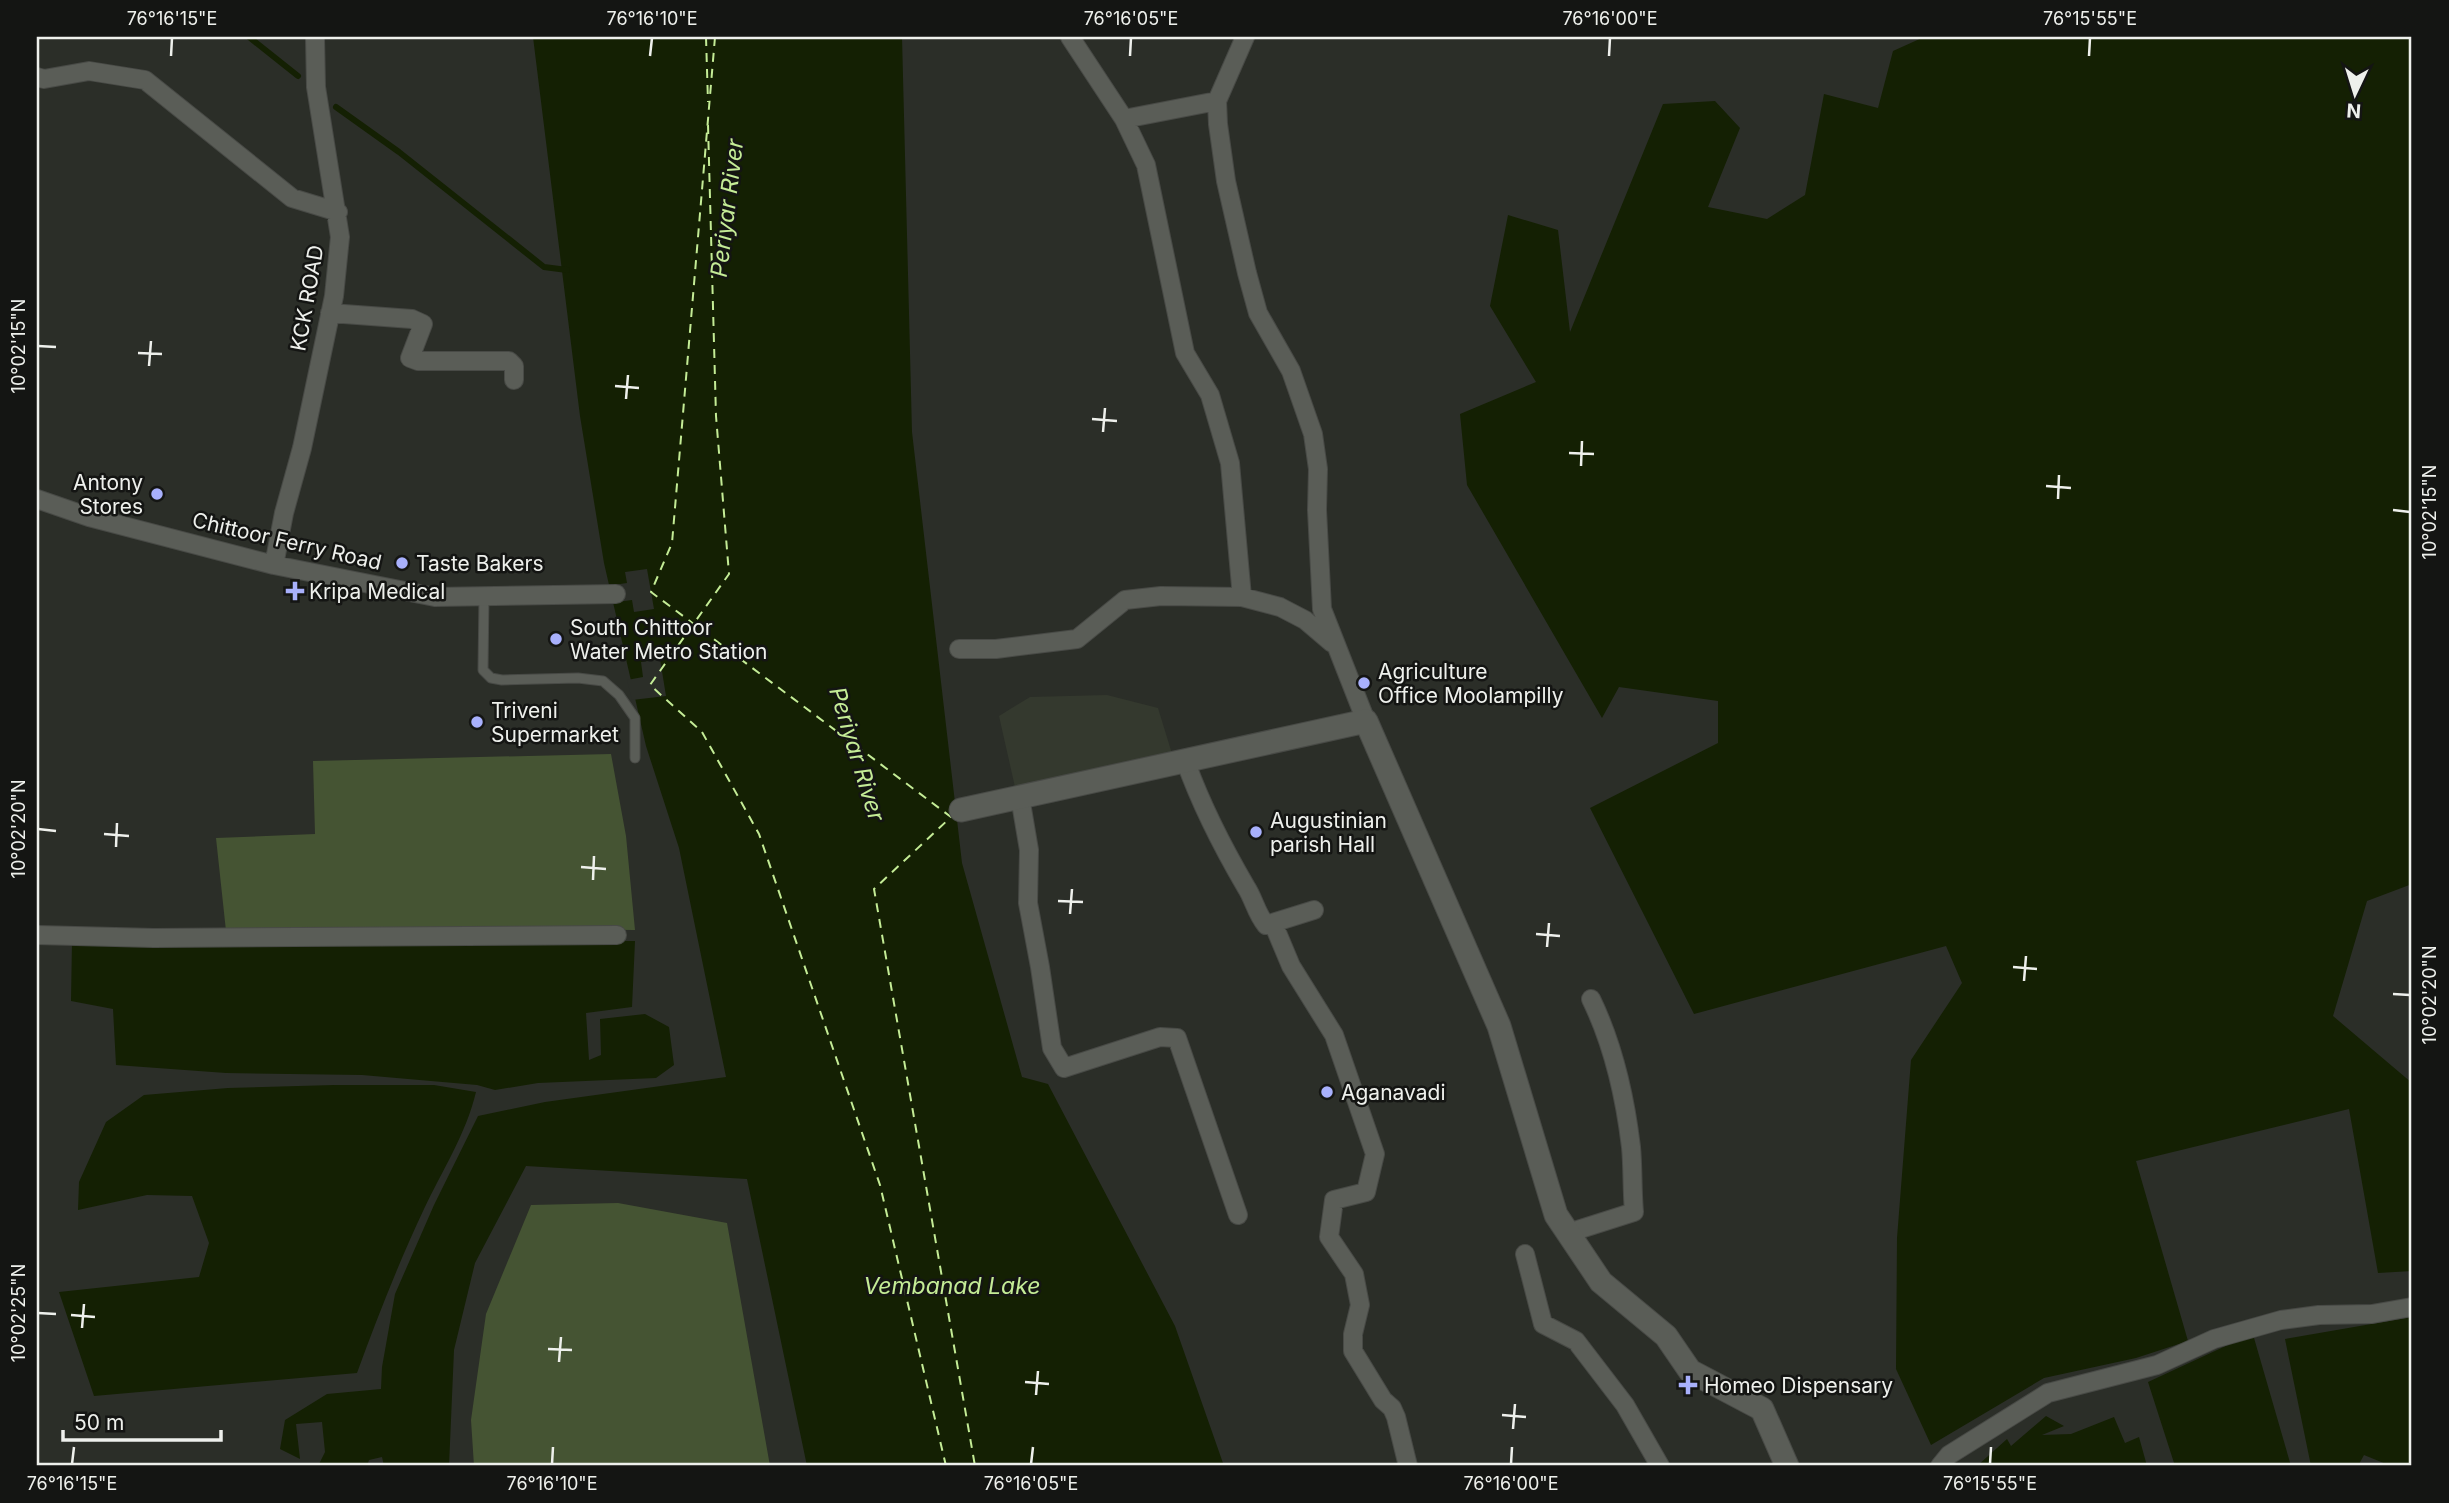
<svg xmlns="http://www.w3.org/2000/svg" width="2449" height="1503" font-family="Inter,sans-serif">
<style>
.built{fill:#34392e}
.green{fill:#455433}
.water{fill:#142003}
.pier{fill:#2b2e28}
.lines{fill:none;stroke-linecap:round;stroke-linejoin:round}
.stream{stroke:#142003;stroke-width:6}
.ferry{stroke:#c4ec96;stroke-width:2;stroke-dasharray:9 7;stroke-linecap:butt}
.service-casing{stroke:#484a46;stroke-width:11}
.minor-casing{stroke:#484a46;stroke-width:20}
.tertiary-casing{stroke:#484a46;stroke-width:25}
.service{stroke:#5a5d57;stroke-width:9}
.minor{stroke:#5a5d57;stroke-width:18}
.tertiary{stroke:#5a5d57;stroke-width:23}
.ticks{fill:none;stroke:#eef0ec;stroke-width:2.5}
.poi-dot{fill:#a8b0fc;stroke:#141513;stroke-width:2.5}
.labels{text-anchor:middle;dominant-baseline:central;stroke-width:5;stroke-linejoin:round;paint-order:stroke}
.street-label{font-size:21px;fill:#eef0ec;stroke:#141513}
.poi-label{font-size:21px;fill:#eef0ec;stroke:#141513;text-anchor:start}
.water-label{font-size:23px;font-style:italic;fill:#c4ec96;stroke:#141513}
.neatline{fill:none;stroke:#eef0ec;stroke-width:2.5}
.ticks-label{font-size:18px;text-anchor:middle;fill:#eef0ec}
</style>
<rect width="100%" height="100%" fill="#2b2e28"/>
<path class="built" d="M 1107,695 L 1158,708 L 1173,757 L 1015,787 L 999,716 L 1030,697 Z"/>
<path class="green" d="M 611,754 L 626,836 L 635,930 L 433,928 L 226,931 L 216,838 L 315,834 L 313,761 Z
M 618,1203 L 727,1223 L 770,1466 L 474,1466 L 471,1420 L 486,1314 L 531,1205 Z"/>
<path class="water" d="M 533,37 L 902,37 L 912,432 L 962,863 L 1022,1077 L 1048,1084 L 1175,1326 L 1224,1466 L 807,1466 L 747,1179 L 526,1166 L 475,1263 L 454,1350 L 449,1466 L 384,1466 L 382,1457 L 369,1460 L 367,1466 L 318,1466 L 325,1452 L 322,1422 L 296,1424 L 300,1459 L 280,1449 L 285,1420 L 327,1394 L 381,1389 L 382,1367 L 395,1294 L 434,1205 L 478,1116 L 545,1102 L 726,1077 L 679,848 L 646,746 L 604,563 L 580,416 Z
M 1924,37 L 2412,37 L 2412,884 L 2367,901 L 2333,1016 L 2412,1083 L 2412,1271 L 2378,1273 L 2349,1109 L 2136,1161 L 2188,1341 L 2136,1358 L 2044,1378 L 1931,1445 L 1896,1369 L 1897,1238 L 1911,1060 L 1962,983 L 1946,946 L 1694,1014 L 1590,808 L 1718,743 L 1718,701 L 1619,687 L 1602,718 L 1467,485 L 1460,414 L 1536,382 L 1490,306 L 1508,215 L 1558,230 L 1570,332 L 1663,104 L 1715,101 L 1740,128 L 1708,207 L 1767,219 L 1805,195 L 1824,94 L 1878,108 L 1893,51 Z
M 72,941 L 635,941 L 632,1007 L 586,1013 L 589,1060 L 601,1055 L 600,1019 L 645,1014 L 669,1027 L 674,1065 L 656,1078 L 538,1083 L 495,1090 L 477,1085 L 362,1075 L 226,1073 L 116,1065 L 113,1009 L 71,1001 Z
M 334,1085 L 434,1085 L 476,1092 C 466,1134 442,1171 424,1209 C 399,1262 377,1318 357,1373 L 94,1396 L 59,1292 L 199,1277 L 209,1243 L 192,1196 L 147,1195 L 78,1210 L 79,1182 L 106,1122 L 144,1095 L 228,1088 Z
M 2412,1317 L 2412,1466 L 2391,1466 L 2364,1455 L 2358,1466 L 2311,1466 L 2285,1339 Z
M 2252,1331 L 2291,1466 L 2175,1466 L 2148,1382 L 2230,1344 Z
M 2046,1416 L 2064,1426 L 2042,1435 L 2071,1434 L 2114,1417 L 2125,1443 L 2139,1437 L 2147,1466 L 1977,1466 L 2007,1439 L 2011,1446 Z"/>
<path class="pier" d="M 647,569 L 654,609 L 634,612 L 632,600 L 610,603 L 606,586 L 627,583 L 625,572 Z
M 660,659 L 666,696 L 632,700 L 627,680 L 643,677 L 641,662 Z"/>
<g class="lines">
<path class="stream" d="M 249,37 L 298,76
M 336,107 L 399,152 L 544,267 L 567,270"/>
<path class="ferry" d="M 706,37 L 708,102
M 715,37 L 672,543 L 651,592 L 951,817 L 874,889 L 975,1466
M 708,125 L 716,416 L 729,574 L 650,685 L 702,732 L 759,834 L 880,1185 L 946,1466"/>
<defs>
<path id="service" d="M 484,596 L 483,670 L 491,678 L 502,680 L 578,678 L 603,681 L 619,695 L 635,718 L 635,758"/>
<path id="minor" d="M 1070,37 L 1124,119 L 1146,165 L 1185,353 L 1210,395 L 1230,463 L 1242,597
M 1245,37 L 1217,101 L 1218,124 L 1226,181 L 1247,273 L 1258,313 L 1291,371 L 1313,434 L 1318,469 L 1317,510 L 1322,609 L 1366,721
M 37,77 L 44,79 L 89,71 L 145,80 L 292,198 L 338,212
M 1124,119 L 1217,101
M 330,313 L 412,319 L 423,324 L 410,358 L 418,361 L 509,361 L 514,366 L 514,380
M 37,499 L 89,517 L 274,565 L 435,597 L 616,594
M 274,565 L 284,513 L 302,448 L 334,296 L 340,237 L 316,87 L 315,37
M 959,649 L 996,649 L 1077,639 L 1125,600 L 1161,596 L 1242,597 L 1280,607 L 1305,620 L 1332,643
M 1185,760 C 1201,805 1222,846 1246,887 C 1254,899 1256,913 1266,925 L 1314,910
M 1020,797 L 1029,850 L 1028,903 L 1040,967 L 1052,1048 L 1064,1068 L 1160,1037 L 1177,1038 L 1238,1215
M 1273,923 L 1291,966 L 1334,1035 L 1375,1154 L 1366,1192 L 1334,1200 L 1329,1237 L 1354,1274 L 1360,1305 L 1353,1334 L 1353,1351 L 1383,1400 L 1392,1408 L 1396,1417 L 1408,1466
M 37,935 L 154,938 L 617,935
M 1568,1233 L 1634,1212 C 1632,1190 1633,1168 1631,1147 C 1625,1097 1613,1044 1591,999
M 1525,1254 L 1543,1324 L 1576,1341 L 1625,1405 L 1660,1466
M 1940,1466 L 1949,1455 L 2048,1393 L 2157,1365 L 2214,1339 L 2281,1320 L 2319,1315 L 2372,1314 L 2412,1307"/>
<path id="tertiary" d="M 961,810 L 1366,721 L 1499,1026 L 1556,1215 L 1601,1282 L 1666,1336 L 1690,1371 L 1762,1409 L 1787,1466"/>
</defs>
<use href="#service" class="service-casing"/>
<use href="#minor" class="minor-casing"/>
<use href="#tertiary" class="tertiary-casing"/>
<use href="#service" class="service"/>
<use href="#minor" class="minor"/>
<use href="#tertiary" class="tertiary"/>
</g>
<path class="ticks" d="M 171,56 L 172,38M 650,56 L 652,38M 1130,56 L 1131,38M 1609,56 L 1610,38M 2089,56 L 2090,38M 38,346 L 56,347M 138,353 L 162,354M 149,366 L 151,341M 615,386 L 639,388M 626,399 L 628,375M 1092,419 L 1117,421M 1103,432 L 1105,408M 1569,453 L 1594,454M 1581,466 L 1582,441M 2046,486 L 2071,488M 2058,499 L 2059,475M 2393,510 L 2410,512M 38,829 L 56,831M 104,834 L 129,836M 116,847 L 117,823M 581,867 L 606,869M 593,880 L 594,856M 1058,901 L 1083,902M 1070,914 L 1072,889M 1536,934 L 1560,936M 1547,947 L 1549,923M 2013,967 L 2037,969M 2024,981 L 2026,956M 2393,994 L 2410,995M 38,1313 L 56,1314M 71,1315 L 95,1317M 82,1328 L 84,1304M 548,1349 L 572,1350M 559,1362 L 561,1337M 1025,1382 L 1049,1384M 1036,1395 L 1038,1371M 1502,1415 L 1526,1417M 1513,1429 L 1515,1404M 72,1464 L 74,1447M 552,1464 L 553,1447M 1031,1464 L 1033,1447M 1511,1464 L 1512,1447M 1990,1464 L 1991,1447"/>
<g class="poi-dot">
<circle cx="157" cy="494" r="7"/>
<circle cx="402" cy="563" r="7"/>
<path d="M291.5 580.5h7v7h7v7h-7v7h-7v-7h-7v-7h7z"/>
<circle cx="556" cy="639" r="7"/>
<circle cx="1364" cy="683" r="7"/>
<circle cx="477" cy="722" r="7"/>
<circle cx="1256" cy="832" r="7"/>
<circle cx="1327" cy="1092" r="7"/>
<path d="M1684.5 1374.5h7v7h7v7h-7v7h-7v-7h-7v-7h7z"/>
</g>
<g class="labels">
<g class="street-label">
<text transform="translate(307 298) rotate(-80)">KCK ROAD</text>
<text transform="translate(287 541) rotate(13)">Chittoor Ferry Road</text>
</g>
<g class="poi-label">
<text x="143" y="482" text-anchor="end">Antony<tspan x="143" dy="24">Stores</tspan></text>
<text x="416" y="563">Taste Bakers</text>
<text x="309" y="591">Kripa Medical</text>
<text x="570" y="627">South Chittoor<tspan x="570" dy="24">Water Metro Station</tspan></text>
<text x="1378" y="671">Agriculture<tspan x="1378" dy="24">Office Moolampilly</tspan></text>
<text x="491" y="710">Triveni<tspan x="491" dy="24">Supermarket</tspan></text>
<text x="1270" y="820">Augustinian<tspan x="1270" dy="24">parish Hall</tspan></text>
<text x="1341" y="1092">Aganavadi</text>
<text x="1704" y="1385">Homeo Dispensary</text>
</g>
<g class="water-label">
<text transform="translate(727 208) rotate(-83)">Periyar River</text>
<text transform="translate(857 754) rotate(73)">Periyar River</text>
<text x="952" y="1286">Vembanad Lake</text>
</g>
</g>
<rect width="2449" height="1503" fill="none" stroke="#141513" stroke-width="77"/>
<g transform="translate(2355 94) rotate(184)" stroke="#141513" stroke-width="5" paint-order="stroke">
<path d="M0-5L12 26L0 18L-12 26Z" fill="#eef0ec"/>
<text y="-10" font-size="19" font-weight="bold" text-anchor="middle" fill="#eef0ec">N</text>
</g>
<path d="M63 1430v10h158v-10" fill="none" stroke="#eef0ec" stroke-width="3.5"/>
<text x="74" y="1430" font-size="21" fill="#eef0ec" stroke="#141513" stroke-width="5" paint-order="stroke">50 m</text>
<rect x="38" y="38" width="2372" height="1426" class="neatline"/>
<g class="ticks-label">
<text x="172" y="25">76°16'15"E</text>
<text x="652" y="25">76°16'10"E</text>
<text x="1131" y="25">76°16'05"E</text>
<text x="1610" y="25">76°16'00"E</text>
<text x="2090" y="25">76°15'55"E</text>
<text transform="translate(19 346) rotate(-90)" y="6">10°02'15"N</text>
<text transform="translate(2430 512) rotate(-90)" y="6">10°02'15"N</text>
<text transform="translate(19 829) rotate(-90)" y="6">10°02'20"N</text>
<text transform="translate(2430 995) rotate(-90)" y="6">10°02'20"N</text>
<text transform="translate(19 1313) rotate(-90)" y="6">10°02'25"N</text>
<text x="72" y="1490">76°16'15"E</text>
<text x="552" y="1490">76°16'10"E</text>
<text x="1031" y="1490">76°16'05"E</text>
<text x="1511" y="1490">76°16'00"E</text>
<text x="1990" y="1490">76°15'55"E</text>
</g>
</svg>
